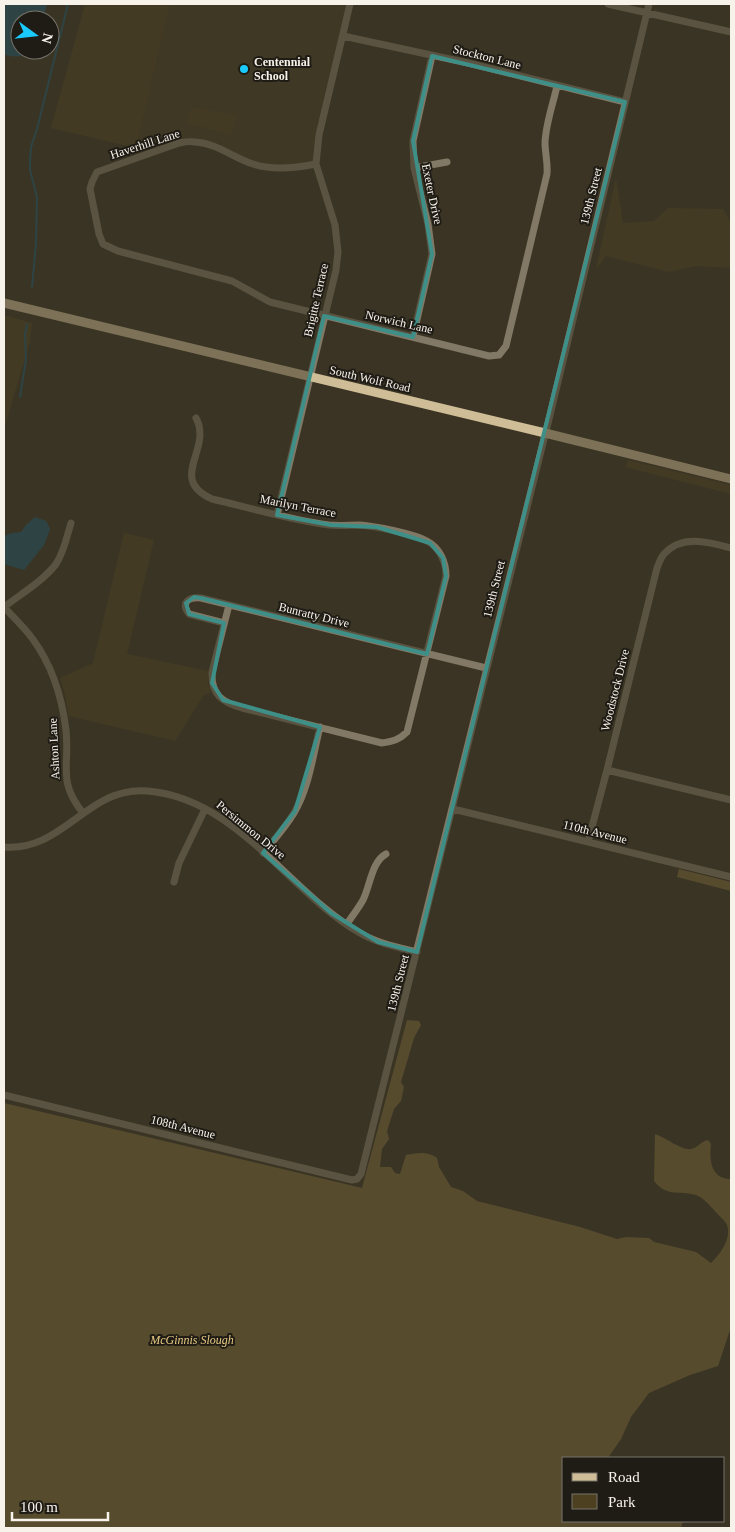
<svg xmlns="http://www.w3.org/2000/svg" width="735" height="1532" font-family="Georgia,serif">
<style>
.built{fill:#463c27}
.green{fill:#4d4021}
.forest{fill:#7a673b}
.water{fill:#1f576a}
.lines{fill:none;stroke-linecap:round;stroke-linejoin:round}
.stream{stroke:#1f576a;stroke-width:2}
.minor{stroke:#817966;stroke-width:7}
.major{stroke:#cebd96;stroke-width:9}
.marked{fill:none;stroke:#3e8f87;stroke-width:4;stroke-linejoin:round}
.poi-dot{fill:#1acafc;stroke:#1f1c15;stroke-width:2}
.labels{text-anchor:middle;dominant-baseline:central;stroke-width:4;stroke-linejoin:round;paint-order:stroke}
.street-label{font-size:12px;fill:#f8f3ea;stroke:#1f1c15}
.poi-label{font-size:12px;font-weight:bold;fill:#f8f3ea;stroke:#1f1c15;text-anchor:start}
.park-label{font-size:12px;font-style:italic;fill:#e9ca84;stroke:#1f1c15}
</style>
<rect width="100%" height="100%" fill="#3b3424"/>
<path class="built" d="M 170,4 L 348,4 L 314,163 L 291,167 L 255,164 L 194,140 L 134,156 Z"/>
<path class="green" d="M 85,4 L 170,4 L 136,148 L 51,128 Z
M 191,107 L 236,115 L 232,135 L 187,123 Z
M 616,178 L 623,223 L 654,221 L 668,208 L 723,209 L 731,223 L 731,268 L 695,266 L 669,272 L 606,256 L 596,269 Z
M 4,315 L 32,323 L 30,342 L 4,429 Z
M 628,460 L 731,485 L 731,494 L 625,467 Z
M 124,533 L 154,540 L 127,654 L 208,671 L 208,683 L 211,692 L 203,696 L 175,741 L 69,716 L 64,691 L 60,678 L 93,663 Z"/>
<path class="forest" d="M 679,869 L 731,882 L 731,891 L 677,877 Z
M 407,1020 L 419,1021 L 421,1025 L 414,1038 L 401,1082 L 404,1087 L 401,1101 L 394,1109 L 387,1131 L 389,1139 L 382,1149 L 380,1167 L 391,1167 L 395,1173 L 400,1174 L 406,1155 C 418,1153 427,1151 437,1158 L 439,1167 L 451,1187 L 463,1191 L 477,1201 L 580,1227 L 617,1239 L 626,1237 L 649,1238 L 654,1242 L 696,1252 L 711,1263 C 720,1255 732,1238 727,1225 C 725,1220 718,1215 714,1210 C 709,1205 704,1198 696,1195 C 679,1190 668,1198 654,1181 L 655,1134 C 665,1137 682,1151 691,1149 C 698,1148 701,1141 708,1140 L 711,1144 C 709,1160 711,1179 731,1179 L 731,1327 L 718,1366 L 690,1375 L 649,1393 L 631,1417 L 621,1439 L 608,1458 L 564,1458 L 564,1521 L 683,1521 L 681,1528 L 4,1528 L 4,1103 L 362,1188 Z"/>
<path class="water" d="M 4,4 L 47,4 L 43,20 L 20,20 L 20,50 L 33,50 C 25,58 14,57 4,55 Z
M 35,517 L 46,521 L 50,529 L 44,545 L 24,570 L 4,564 L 4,536 L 12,533 L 21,532 L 26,525 Z"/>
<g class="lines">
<path class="stream" d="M 32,287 L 36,243 L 37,197 L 30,170 L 30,162 L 31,147 L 37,129 L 68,4
M 20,397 L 26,359 L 25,334 L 27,324"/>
<path class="minor" d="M 608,4 L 731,32
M 343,36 L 468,63 L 625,102
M 316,164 C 296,168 273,171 253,164 C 234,158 216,143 195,142 C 190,141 184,142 179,143 L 97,172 L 92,182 L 90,189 L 99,234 L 103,244 L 118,251 L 232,281 L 270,302 L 489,356 L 499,355 L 506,346 L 547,174 C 548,163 545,153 545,142 C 546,123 553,104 557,86
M 414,168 L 447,162
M 413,337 L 432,254 L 428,224 L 414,168 L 413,141 L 432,56
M 196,418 C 213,449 167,479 212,499 C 251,508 290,520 329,525 C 339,526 350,525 360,525 C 375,526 414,534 427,541 C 440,548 446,562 446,576 L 407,732 C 399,740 393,741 382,743 L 242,708 C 222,702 211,695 212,672 L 229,605
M 277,515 L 336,270 L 338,252 L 335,225 L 316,164 L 319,135 L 350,4
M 4,607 C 13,617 24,627 32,638 C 52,665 62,697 66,730 C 70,766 57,781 83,813
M 4,607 C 21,594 43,581 56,564 C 64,552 67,536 71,523
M 224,623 L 189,614 C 180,602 189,597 201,598 L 486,668
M 607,770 L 731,800
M 453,809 L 731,877
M 588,842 L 607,770 L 657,568 C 659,563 661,557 664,554 C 682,534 709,542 731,548
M 4,847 C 64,852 88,785 148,791 C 238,799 287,891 360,933 C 377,943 397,947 417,952
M 263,853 C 274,840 285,828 294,813 C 309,788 313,755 320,727
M 174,882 L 179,863 L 205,809
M 347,924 C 352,916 358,909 363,900 C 370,886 372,861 386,854
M 4,1095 L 352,1180 L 357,1179 L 361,1174 L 550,415 L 649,4"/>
<path class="major" d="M 4,303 L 545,433 L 731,479"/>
</g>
<path d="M0 0H735V1532H0ZM 432,56 L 625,102 L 417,952 L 378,942 L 331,913 L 263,853 L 295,811 L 320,727 L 223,700 L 212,683 L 224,623 L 189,614 L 186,603 L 194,597 L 201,598 L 427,654 L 446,576 L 443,558 L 430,543 L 377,527 L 331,525 L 277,515 L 324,316 L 413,337 L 432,254 L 413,141 Z" fill="#3b3424" fill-opacity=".55" fill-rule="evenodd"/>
<path class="marked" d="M 432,56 L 625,102 L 417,952 L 378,942 L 331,913 L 263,853 L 295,811 L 320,727 L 223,700 L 212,683 L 224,623 L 189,614 L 186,603 L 194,597 L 201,598 L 427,654 L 446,576 L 443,558 L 430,543 L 377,527 L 331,525 L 277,515 L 324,316 L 413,337 L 432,254 L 413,141 Z"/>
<circle class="poi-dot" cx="244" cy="69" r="5"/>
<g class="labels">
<g class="street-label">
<text transform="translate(487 57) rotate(14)">Stockton Lane</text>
<text transform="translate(145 144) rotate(-18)">Haverhill Lane</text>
<text transform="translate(432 194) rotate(78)">Exeter Drive</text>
<text transform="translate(591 196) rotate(-76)">139th Street</text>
<text transform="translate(316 300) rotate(-77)">Brigitte Terrace</text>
<text transform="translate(399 322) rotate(13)">Norwich Lane</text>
<text transform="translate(370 379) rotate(13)">South Wolf Road</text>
<text transform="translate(298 506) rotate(11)">Marilyn Terrace</text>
<text transform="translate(494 589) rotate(-76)">139th Street</text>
<text transform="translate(314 615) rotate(14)">Bunratty Drive</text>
<text transform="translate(615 690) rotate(-76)">Woodstock Drive</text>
<text transform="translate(54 749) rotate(-93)">Ashton Lane</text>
<text transform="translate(251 830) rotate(39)">Persimmon Drive</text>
<text transform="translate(595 832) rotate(14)">110th Avenue</text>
<text transform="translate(398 983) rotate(-76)">139th Street</text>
<text transform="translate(183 1127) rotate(14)">108th Avenue</text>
</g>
<g class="poi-label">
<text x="254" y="62">Centennial<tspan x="254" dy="14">School</tspan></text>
</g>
<g class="park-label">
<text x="192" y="1340">McGinnis Slough</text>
</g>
</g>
<rect width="735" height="1532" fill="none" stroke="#f8f3ea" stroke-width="10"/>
<rect x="562" y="1457" width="162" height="65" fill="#1f1c15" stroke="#76726a"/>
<rect x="572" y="1473" width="25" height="8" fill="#cebd96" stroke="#76726a"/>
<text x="608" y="1482" font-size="15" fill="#f8f3ea">Road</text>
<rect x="572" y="1494" width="25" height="15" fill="#4d4021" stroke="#76726a"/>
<text x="608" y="1507" font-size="15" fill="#f8f3ea">Park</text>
<g transform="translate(35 35) rotate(105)"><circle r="24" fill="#1f1c15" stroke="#76726a"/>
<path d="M0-4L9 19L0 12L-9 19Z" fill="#1acafc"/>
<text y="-8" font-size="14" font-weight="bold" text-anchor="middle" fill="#f8f3ea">N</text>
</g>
<path d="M12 1512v8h96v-8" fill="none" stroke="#f8f3ea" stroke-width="2.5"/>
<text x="20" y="1512" font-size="15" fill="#f8f3ea" stroke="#1f1c15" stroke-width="4" paint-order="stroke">100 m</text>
</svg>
